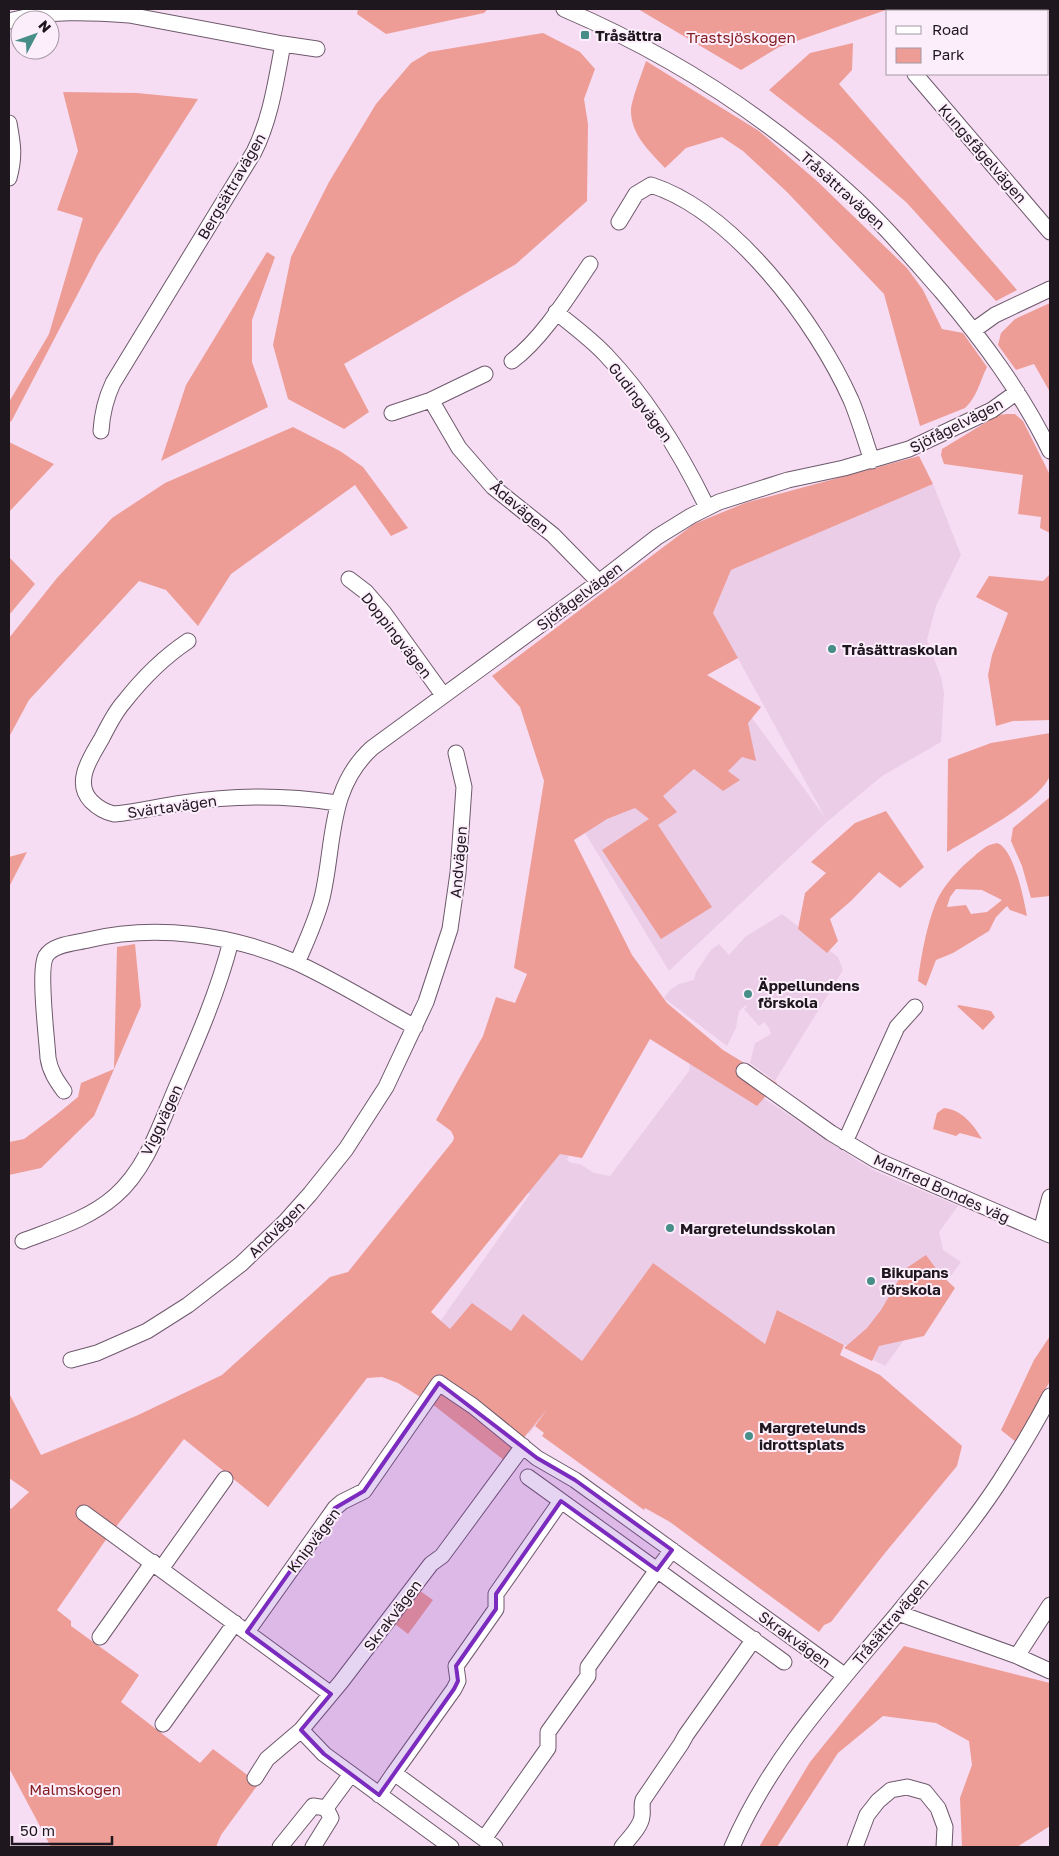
<svg xmlns="http://www.w3.org/2000/svg" width="1059" height="1856" font-family="'Golos Text',sans-serif">
<style>
.built{fill:#ebcde8}
.green{fill:#ed9d96;fill-rule:evenodd}
.lines{fill:none;stroke-linecap:round;stroke-linejoin:round}
.street-casing{stroke:#6e596c;stroke-width:17}
.street{stroke:#fff;stroke-width:15}
.marked{fill:#7b2cbf;fill-opacity:0.2;stroke:#7b2cbf;stroke-width:4;stroke-linejoin:round}
.poi-dot{fill:#478e88;stroke:#fdeefc;stroke-width:2}
.labels{text-anchor:middle;dominant-baseline:central;stroke-width:4;stroke-linejoin:round;paint-order:stroke}
.poi-label{font-size:15px;font-weight:bold;fill:#1f171e;stroke:#fdeefc;text-anchor:start}
.park-label{font-size:15px;fill:#851e20;stroke:#fdeefc}
.street-label{font-size:15px;fill:#1f171e;stroke:#fdeefc}
</style>
<rect width="100%" height="100%" fill="#f6ddf3"/>
<path class="built" d="M 933,484 L 961,555 L 936,606 L 927,640 L 941,677 L 944,693 L 941,742 L 882,776 L 828,821 L 669,971 L 582,828 L 735,695 L 825,817 L 713,613 L 731,570 Z
M 782,914 L 838,957 L 843,970 L 775,1081 L 750,1063 L 755,1043 L 771,1034 L 769,1028 L 764,1022 L 759,1026 L 744,1009 L 747,1007 L 746,1005 L 739,1011 L 736,1028 L 727,1046 L 664,998 L 670,990 L 679,984 L 694,980 L 696,972 L 711,950 L 719,944 L 729,955 L 745,937 Z
M 640,1028 L 763,1095 L 765,1099 L 855,1159 L 875,1171 L 958,1206 L 939,1232 L 943,1250 L 961,1262 L 885,1366 L 778,1310 L 765,1344 L 653,1263 L 529,1434 L 439,1323 L 530,1194 L 525,1190 L 553,1149 L 569,1156 L 567,1160 L 571,1163 L 580,1164 L 594,1173 L 610,1176 L 689,1071 L 690,1060 L 676,1049 L 672,1053 Z"/>
<path class="green" d="M 358,9 L 488,9 L 484,13 L 386,34 L 357,14 Z
M 638,9 L 889,9 L 779,47 L 741,70 Z
M 543,33 L 580,52 L 595,69 L 584,99 L 588,124 L 587,201 L 516,264 L 344,364 L 369,412 L 344,429 L 288,399 L 273,345 L 291,257 L 329,182 L 376,104 L 411,63 L 429,52 Z
M 853,43 L 852,70 L 839,84 L 1017,290 L 996,301 L 906,202 L 836,142 L 769,90 L 810,53 Z
M 646,61 L 759,131 L 818,182 L 907,268 L 923,290 L 942,329 L 963,333 L 987,367 C 980,381 977,397 965,408 L 920,426 L 884,294 L 787,192 L 743,151 L 722,137 L 686,148 L 665,168 C 650,152 630,134 631,109 C 632,99 642,73 646,61 Z
M 63,92 L 137,93 L 198,99 L 98,255 L 11,422 L 9,420 L 9,402 L 49,334 L 83,218 L 57,210 L 78,151 Z
M 267,252 L 275,257 L 252,320 L 252,362 L 268,407 L 161,461 L 186,385 Z
M 1050,303 L 1050,392 L 1034,364 L 1016,370 L 998,345 L 1001,333 L 1015,319 Z
M 1007,414 L 1015,414 L 1023,421 L 1050,475 L 1050,533 L 1040,528 L 1041,517 L 1018,514 L 1023,475 L 944,464 L 941,455 L 942,449 L 998,415 Z
M 293,427 L 340,451 L 363,467 L 408,528 L 391,536 L 355,485 L 231,574 L 198,626 L 166,590 L 139,581 L 29,700 L 9,737 L 9,638 L 57,578 L 112,518 L 165,483 Z
M 9,442 L 54,464 L 9,512 Z
M 919,456 L 933,484 L 731,570 L 713,613 L 738,658 L 707,675 L 761,707 L 748,723 L 756,761 L 742,757 L 728,771 L 740,780 L 723,791 L 694,769 L 663,796 L 677,812 L 658,825 L 712,907 L 661,939 L 602,850 L 649,819 L 635,808 L 607,819 L 574,840 L 632,955 L 667,1003 L 723,1050 L 777,1083 L 757,1106 L 650,1039 L 582,1158 L 560,1154 L 431,1312 L 450,1329 L 472,1303 L 511,1331 L 523,1314 L 582,1361 L 653,1263 L 765,1344 L 777,1310 L 844,1345 L 840,1355 L 880,1375 L 962,1446 L 957,1466 L 885,1553 L 831,1622 L 824,1625 L 819,1632 L 670,1522 L 645,1508 L 644,1510 L 542,1436 L 544,1433 L 535,1426 L 548,1408 L 505,1461 L 436,1407 L 398,1383 L 382,1377 L 367,1378 L 268,1507 L 184,1439 L 105,1541 L 57,1610 L 71,1621 L 71,1626 L 139,1675 L 121,1702 L 200,1763 L 213,1749 L 250,1777 L 257,1786 L 221,1835 L 216,1847 L 51,1847 L 9,1768 L 9,1507 L 11,1509 L 29,1492 L 9,1478 L 9,1393 L 41,1455 L 136,1416 L 222,1375 L 330,1277 L 348,1272 L 453,1141 L 454,1137 L 451,1131 L 436,1120 L 483,1036 L 496,997 L 515,1003 L 527,974 L 514,968 L 544,781 L 520,707 L 492,676 L 694,524 L 745,503 Z
M 9,557 L 35,584 L 9,615 Z
M 1050,574 L 1050,720 L 1013,721 L 996,726 L 988,675 L 992,655 L 1008,613 L 976,597 L 989,576 L 1043,581 Z
M 1050,733 C 1050,742 1052,769 1050,776 C 1038,803 973,836 947,852 L 948,759 L 991,743 Z
M 1050,797 L 1050,896 L 1031,898 L 1022,866 L 1011,841 L 1013,828 Z
M 886,811 L 924,867 L 900,888 L 879,872 L 851,901 L 830,919 L 838,941 L 827,953 L 798,929 L 805,893 L 826,873 L 811,862 L 855,823 Z
M 997,843 C 1014,848 1024,900 1027,916 L 1010,910 L 1007,906 L 996,917 L 989,931 L 953,953 L 936,960 L 926,986 L 918,981 C 921,956 929,911 942,891 C 950,879 960,868 971,859 C 979,852 985,845 997,843 ZM 956,889 L 982,890 L 1002,900 L 987,912 L 971,914 L 966,905 L 947,907 L 950,897 Z
M 27,852 L 9,887 L 9,857 Z
M 135,944 L 141,1006 L 94,1116 L 41,1168 L 9,1175 L 9,1142 L 24,1139 L 56,1115 L 78,1097 L 81,1083 L 114,1069 L 117,947 Z
M 959,1005 L 991,1011 L 995,1017 L 983,1030 L 957,1006 Z
M 944,1108 C 962,1110 973,1124 982,1139 L 960,1133 L 956,1136 L 933,1129 L 937,1113 Z
M 926,1255 L 940,1274 L 955,1288 L 924,1336 L 879,1346 L 872,1361 L 844,1348 L 867,1328 L 881,1310 L 905,1269 Z
M 1050,1336 L 1050,1381 L 1016,1442 L 1001,1430 L 1034,1360 Z
M 420,1591 L 433,1600 L 408,1634 L 395,1624 Z
M 904,1646 L 1050,1683 L 1050,1826 L 1017,1847 L 962,1847 L 960,1798 L 972,1765 L 969,1741 L 936,1723 L 883,1716 L 838,1753 L 777,1847 L 759,1847 L 810,1762 Z"/>
<g class="lines">
<defs>
<path id="street" d="M 564,9 C 667,53 763,114 846,190 C 881,221 911,257 942,292 C 983,341 1022,393 1050,451
M 9,21 C 47,10 90,12 129,15
M 283,44 L 317,49
M 915,74 L 1050,232
M 9,123 C 13,145 15,156 9,178
M 619,222 L 636,194 L 651,185 C 734,212 816,322 851,400 C 859,419 865,440 872,461
M 556,312 C 573,326 591,339 606,355 C 648,399 680,452 707,507
M 974,330 L 995,315 L 1050,289
M 512,361 C 542,339 569,295 590,264
M 431,400 L 459,448 L 493,487 L 553,535 L 599,582
M 392,413 L 431,400 L 485,374
M 101,431 C 102,414 105,400 113,383 L 254,152 C 271,118 276,80 283,44 L 129,15 L 130,9
M 349,579 L 366,592 L 384,613 L 443,695
M 188,641 C 164,657 142,679 124,702 C 115,712 108,726 102,738 C 91,757 73,782 91,801 C 98,808 105,812 114,814 C 138,812 160,806 183,803 C 235,795 285,795 337,803
M 297,963 C 306,942 316,921 322,898 C 335,844 327,789 372,748 L 599,582 L 657,537 L 691,516 L 719,502 L 788,480 L 844,468 L 909,449 L 992,410 L 1017,392
M 744,1071 L 831,1133 L 876,1160 L 1050,1235
M 64,1091 C 56,1080 50,1071 48,1058 C 47,1039 38,969 46,956 C 53,944 76,943 88,940 C 155,924 232,934 295,962 C 335,980 376,1006 415,1027
M 845,1142 L 897,1027 L 915,1007
M 1041,1231 L 1050,1197
M 23,1241 C 54,1229 89,1219 115,1196 C 147,1168 160,1125 176,1088 C 197,1040 218,992 231,941
M 71,1360 L 97,1353 L 147,1331 L 188,1305 L 241,1264 L 285,1222 L 310,1194 L 346,1149 L 386,1087 L 426,1002 L 450,929 L 458,873 L 464,787 L 456,753
M 84,1513 L 331,1694
M 672,1550 L 657,1570 L 784,1662
M 161,1569 L 225,1479
M 898,1613 L 1017,1656 L 1050,1605
M 247,1632 L 335,1508 L 342,1502 L 364,1491 L 439,1383 L 473,1406 L 537,1458 L 575,1480 L 844,1675
M 100,1637 L 153,1562
M 1017,1656 L 1050,1671
M 163,1724 L 235,1623
M 301,1730 L 324,1754 L 451,1847
M 394,1773 L 454,1689 L 458,1681 L 456,1666 L 496,1609 L 496,1594 L 561,1501
M 255,1778 L 267,1759 L 301,1730 L 341,1682 L 431,1564 L 442,1556 L 459,1533 L 523,1446
M 379,1795 L 394,1773 L 495,1847
M 484,1839 L 548,1748 L 548,1732 L 588,1676 L 588,1667 L 657,1570 L 528,1477
M 280,1847 L 313,1806 L 326,1808 L 351,1774
M 313,1847 L 331,1818 L 326,1808
M 622,1847 C 629,1838 641,1827 642,1816 C 643,1810 641,1806 643,1800 L 681,1744 L 686,1735 L 754,1639
M 732,1847 C 770,1758 837,1686 898,1613 C 933,1570 970,1527 1000,1481 C 1018,1453 1035,1425 1050,1396
M 855,1847 L 867,1815 L 878,1801 L 891,1790 L 907,1787 L 925,1792 L 938,1808 L 945,1827 L 944,1847"/>
</defs>
<use href="#street" class="street-casing"/>
<use href="#street" class="street"/>
</g>
<path class="marked" d="M 439,1383 L 537,1458 L 575,1480 L 672,1550 L 657,1570 L 561,1501 L 496,1594 L 496,1609 L 456,1666 L 458,1681 L 454,1689 L 379,1795 L 324,1754 L 301,1730 L 331,1694 L 247,1632 L 335,1508 L 364,1491 Z"/>
<g class="poi-dot">
<rect x="580" y="30" width="10" height="10" rx="2.5"/>
<circle cx="832" cy="649" r="5"/>
<circle cx="748" cy="994" r="5"/>
<circle cx="670" cy="1228" r="5"/>
<circle cx="871" cy="1281" r="5"/>
<circle cx="749" cy="1436" r="5"/>
</g>
<g class="labels">
<g class="poi-label">
<text x="595" y="35">Tråsättra</text>
<text x="842" y="649">Tråsättraskolan</text>
<text x="758" y="985">Äppellundens<tspan x="758" dy="17">förskola</tspan></text>
<text x="680" y="1228">Margretelundsskolan</text>
<text x="881" y="1272">Bikupans<tspan x="881" dy="17">förskola</tspan></text>
<text x="759" y="1427">Margretelunds<tspan x="759" dy="17">idrottsplats</tspan></text>
</g>
<g class="park-label">
<text x="741" y="37">Trastsjöskogen</text>
<text x="75" y="1789">Malmskogen</text>
</g>
<g class="street-label">
<text transform="translate(983 153) rotate(49)">Kungsfågelvägen</text>
<text transform="translate(231 186) rotate(-60)">Bergsättravägen</text>
<text transform="translate(843 190) rotate(42)">Tråsättravägen</text>
<text transform="translate(641 402) rotate(53)">Gudingvägen</text>
<text transform="translate(956 425) rotate(-27)">Sjöfågelvägen</text>
<text transform="translate(520 507) rotate(40)">Ådavägen</text>
<text transform="translate(579 596) rotate(-37)">Sjöfågelvägen</text>
<text transform="translate(397 635) rotate(52)">Doppingvägen</text>
<text transform="translate(172 806) rotate(-8)">Svärtavägen</text>
<text transform="translate(458 862) rotate(-85)">Andvägen</text>
<text transform="translate(161 1120) rotate(-65)">Viggvägen</text>
<text transform="translate(942 1188) rotate(24)">Manfred Bondes väg</text>
<text transform="translate(276 1229) rotate(-45)">Andvägen</text>
<text transform="translate(313 1540) rotate(-53)">Knipvägen</text>
<text transform="translate(392 1615) rotate(-53)">Skrakvägen</text>
<text transform="translate(890 1621) rotate(-50)">Tråsättravägen</text>
<text transform="translate(795 1639) rotate(36)">Skrakvägen</text>
</g>
</g>
<rect width="1059" height="1856" fill="none" stroke="#1f171e" stroke-width="20"/>
<rect x="886" y="10" width="162" height="65" fill="#fdeefc" stroke="#a498a3"/>
<rect x="896" y="26" width="25" height="8" fill="#ffffff" stroke="#a498a3"/>
<text x="932" y="35" font-size="15" fill="#1f171e">Road</text>
<rect x="896" y="48" width="25" height="15" fill="#ed9d96" stroke="#a498a3"/>
<text x="932" y="60" font-size="15" fill="#1f171e">Park</text>
<g transform="translate(35 35) rotate(49)"><circle r="24" fill="#fdeefc" stroke="#a498a3"/>
<path d="M0-4L9 19L0 12L-9 19Z" fill="#478e88"/>
<text y="-8" font-size="14" font-weight="bold" text-anchor="middle" fill="#1f171e">N</text>
</g>
<path d="M12 1836v8h100v-8" fill="none" stroke="#1f171e" stroke-width="2.5"/>
<text x="20" y="1836" font-size="15" fill="#1f171e" stroke="#fdeefc" stroke-width="4" paint-order="stroke">50 m</text>
</svg>
